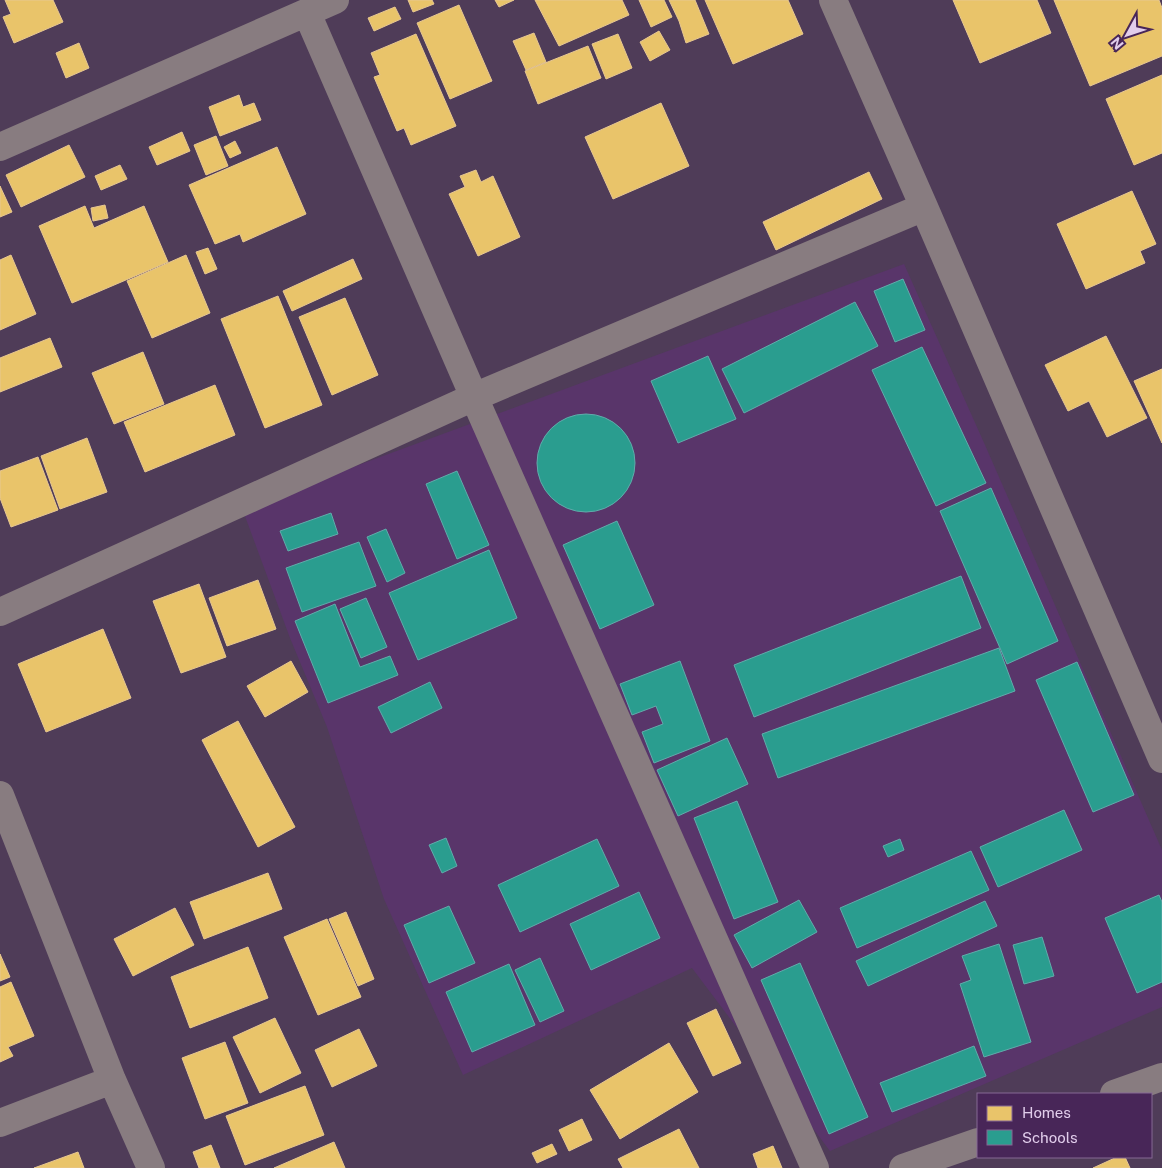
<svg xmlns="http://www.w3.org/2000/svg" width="1162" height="1168" font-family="'Public Sans',sans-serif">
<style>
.built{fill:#59356a}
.homes{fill:#e9c46a;stroke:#e7c791}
.schools{fill:#2a9d8f;stroke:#61abab}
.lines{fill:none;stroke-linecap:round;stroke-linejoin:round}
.street{stroke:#887c80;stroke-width:28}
</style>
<rect width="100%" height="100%" fill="#4f3c58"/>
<path class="built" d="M 904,264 L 985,445 L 1162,850 L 1162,1007 L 830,1151 L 692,968 L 463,1075 L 384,899 L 327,727 L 290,638 L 242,508 Z"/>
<path class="homes" d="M 5,0 L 53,0 L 63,22 L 14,43 L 3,17 L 11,14 Z
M 408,0 L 432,0 L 434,4 L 413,12 Z
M 495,0 L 514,0 L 499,7 Z
M 535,0 L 622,0 L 629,15 L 559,46 Z
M 639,0 L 664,0 L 672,17 L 651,27 Z
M 669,0 L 695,0 L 709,34 L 686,43 L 679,21 Z
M 705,0 L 788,0 L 803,34 L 733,64 Z
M 953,0 L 1037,0 L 1051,33 L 980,63 Z
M 1054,0 L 1159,0 L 1162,8 L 1162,56 L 1090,86 Z
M 459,5 L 492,81 L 450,99 L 417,23 Z
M 395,7 L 401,19 L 374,31 L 368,18 Z
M 659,31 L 670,50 L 650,61 L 640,42 Z
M 534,33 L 546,62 L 526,70 L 513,41 Z
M 416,34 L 456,126 L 411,145 L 404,128 L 397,131 L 374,77 L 380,75 L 371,53 Z
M 618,34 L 632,68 L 606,79 L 592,44 Z
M 79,43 L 89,68 L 66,78 L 56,53 Z
M 588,46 L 601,78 L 538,104 L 525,71 Z
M 1162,75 L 1162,153 L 1134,165 L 1106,99 Z
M 239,95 L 243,107 L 254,103 L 261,120 L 220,136 L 209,107 Z
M 661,103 L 689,166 L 613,199 L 585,137 Z
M 182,132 L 190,151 L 157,165 L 149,147 Z
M 216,136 L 228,166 L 206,175 L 194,145 Z
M 235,141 L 241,153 L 230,158 L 224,147 Z
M 69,145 L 85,177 L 21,207 L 6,175 Z
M 277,147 L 306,214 L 243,242 L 240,234 L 215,244 L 189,185 Z
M 120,165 L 127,179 L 101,190 L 95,176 Z
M 476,170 L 481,182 L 493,176 L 520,237 L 478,256 L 449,194 L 465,187 L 460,176 Z
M 869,172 L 882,199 L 776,250 L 763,222 Z
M 0,186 L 12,212 L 0,217 Z
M 1132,191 L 1156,244 L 1140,251 L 1145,263 L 1086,289 L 1057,224 Z
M 105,205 L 108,218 L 93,221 L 91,208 Z
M 85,206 L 94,228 L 144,206 L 168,262 L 72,303 L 39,226 Z
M 208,248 L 217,269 L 205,274 L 196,252 Z
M 11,255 L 36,314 L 0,330 L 0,260 Z
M 186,255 L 210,313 L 152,338 L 127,281 Z
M 353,259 L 362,279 L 292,311 L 283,291 Z
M 278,296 L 322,405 L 265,428 L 221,319 Z
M 345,298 L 378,375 L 332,395 L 299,317 Z
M 1106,336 L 1147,418 L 1107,437 L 1089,401 L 1068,411 L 1045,365 Z
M 50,338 L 62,367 L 0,392 L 0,358 Z
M 143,352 L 164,404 L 114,424 L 92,373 Z
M 1162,369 L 1162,443 L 1134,381 Z
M 215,385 L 235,435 L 145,472 L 124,422 Z
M 87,438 L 107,492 L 60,509 L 41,456 Z
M 38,457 L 58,510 L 11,527 L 0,498 L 0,471 Z
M 258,580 L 276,629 L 227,646 L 209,598 Z
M 199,584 L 226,657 L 181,673 L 153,601 Z
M 103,629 L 131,698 L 46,732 L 18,664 Z
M 291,661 L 308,692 L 265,717 L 247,686 Z
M 238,721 L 295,827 L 258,847 L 202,740 Z
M 268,873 L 282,909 L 204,939 L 190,902 Z
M 175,908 L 194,945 L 133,976 L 114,939 Z
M 346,912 L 374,979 L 358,986 L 329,919 Z
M 327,919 L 361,997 L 318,1015 L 284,937 Z
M 248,947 L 268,998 L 190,1028 L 171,977 Z
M 0,954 L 10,977 L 0,981 Z
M 11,982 L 34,1036 L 8,1047 L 13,1056 L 0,1062 L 0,987 Z
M 716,1009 L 741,1063 L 713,1076 L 687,1023 Z
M 275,1018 L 301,1073 L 260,1093 L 233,1037 Z
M 359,1029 L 377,1066 L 332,1087 L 315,1050 Z
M 225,1042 L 248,1103 L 205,1119 L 182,1058 Z
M 669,1043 L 698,1092 L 620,1139 L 590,1090 Z
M 305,1086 L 324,1135 L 245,1165 L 226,1116 Z
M 582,1119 L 592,1140 L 569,1151 L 559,1130 Z
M 679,1129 L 699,1168 L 623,1168 L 618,1159 Z
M 334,1142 L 345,1168 L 274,1168 Z
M 552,1144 L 557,1154 L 537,1163 L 532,1153 Z
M 211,1145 L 220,1168 L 199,1168 L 193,1152 Z
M 773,1146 L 782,1168 L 758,1168 L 753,1154 Z
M 78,1152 L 84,1168 L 34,1168 Z
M 1117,1157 L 1125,1157 L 1130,1168 L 1093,1168 Z"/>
<path class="schools" d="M 903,279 L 925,330 L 895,342 L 874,291 Z
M 855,302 L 878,346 L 744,413 L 722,369 Z
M 922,347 L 986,483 L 936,506 L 872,370 Z
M 708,356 L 736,419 L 678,443 L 651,381 Z
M537 463a49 49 0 1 1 98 0a49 49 0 1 1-98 0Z
M 457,471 L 489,545 L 457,559 L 426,484 Z
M 991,488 L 1058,641 L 1007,664 L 940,511 Z
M 331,513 L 338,534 L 288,551 L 280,531 Z
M 617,521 L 654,605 L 600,629 L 563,545 Z
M 386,529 L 405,573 L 387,582 L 367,537 Z
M 359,542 L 376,586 L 302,612 L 286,568 Z
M 489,550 L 517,618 L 418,660 L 389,593 Z
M 961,576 L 981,628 L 754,717 L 734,665 Z
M 366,598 L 387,647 L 361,658 L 340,609 Z
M 335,604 L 360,667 L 390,656 L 398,675 L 328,703 L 295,621 Z
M 999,648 L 1015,691 L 778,778 L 762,734 Z
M 680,661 L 710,741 L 654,763 L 642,732 L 663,724 L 656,706 L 632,715 L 620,684 Z
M 1077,662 L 1134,795 L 1093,812 L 1036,680 Z
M 430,682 L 442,708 L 391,733 L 378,707 Z
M 727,738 L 748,784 L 678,816 L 657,770 Z
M 737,801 L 778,902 L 734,919 L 694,818 Z
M 1064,810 L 1082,850 L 998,887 L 980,847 Z
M 446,838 L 457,866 L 442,873 L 429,845 Z
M 597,839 L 619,886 L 520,932 L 498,885 Z
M 900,839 L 904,850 L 888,857 L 883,846 Z
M 971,851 L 989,890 L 857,948 L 840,908 Z
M 639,892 L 660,938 L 591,970 L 570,924 Z
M 1159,895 L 1162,902 L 1162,982 L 1137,993 L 1105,918 Z
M 799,900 L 817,932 L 752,968 L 734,935 Z
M 985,901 L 997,926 L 868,986 L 856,961 Z
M 449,906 L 475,963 L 429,983 L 404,925 Z
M 1042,937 L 1054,976 L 1024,984 L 1013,945 Z
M 999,944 L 1031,1042 L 984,1057 L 960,984 L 971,980 L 962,956 Z
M 540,958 L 564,1011 L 540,1022 L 515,970 Z
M 800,963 L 868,1117 L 829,1134 L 761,980 Z
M 509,964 L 535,1025 L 472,1052 L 446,992 Z
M 974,1046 L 986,1076 L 892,1112 L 880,1083 Z"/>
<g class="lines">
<path class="street" d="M 833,0 L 924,207 L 1162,759
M 307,13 L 474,397 L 815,1168
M 0,147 L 335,0
M 0,612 L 474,397 L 924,207
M 0,795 L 112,1080 L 151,1168
M 1114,1094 L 1162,1077
M 0,1123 L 112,1080
M 903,1168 L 978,1142"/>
</g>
<rect x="977" y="1093" width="175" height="65" fill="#482658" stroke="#856993"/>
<rect x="987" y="1106" width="25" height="15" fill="#e9c46a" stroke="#856993"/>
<text x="1022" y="1118" font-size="15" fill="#e1cdeb">Homes</text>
<rect x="987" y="1130" width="25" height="15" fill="#2a9d8f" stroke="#856993"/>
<text x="1022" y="1143" font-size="15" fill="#e1cdeb">Schools</text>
<g transform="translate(1127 35) rotate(230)" stroke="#482658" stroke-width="4" paint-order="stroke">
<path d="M0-4L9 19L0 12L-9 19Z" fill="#e1cdeb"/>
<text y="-8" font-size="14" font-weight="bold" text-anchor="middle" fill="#e1cdeb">N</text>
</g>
</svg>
